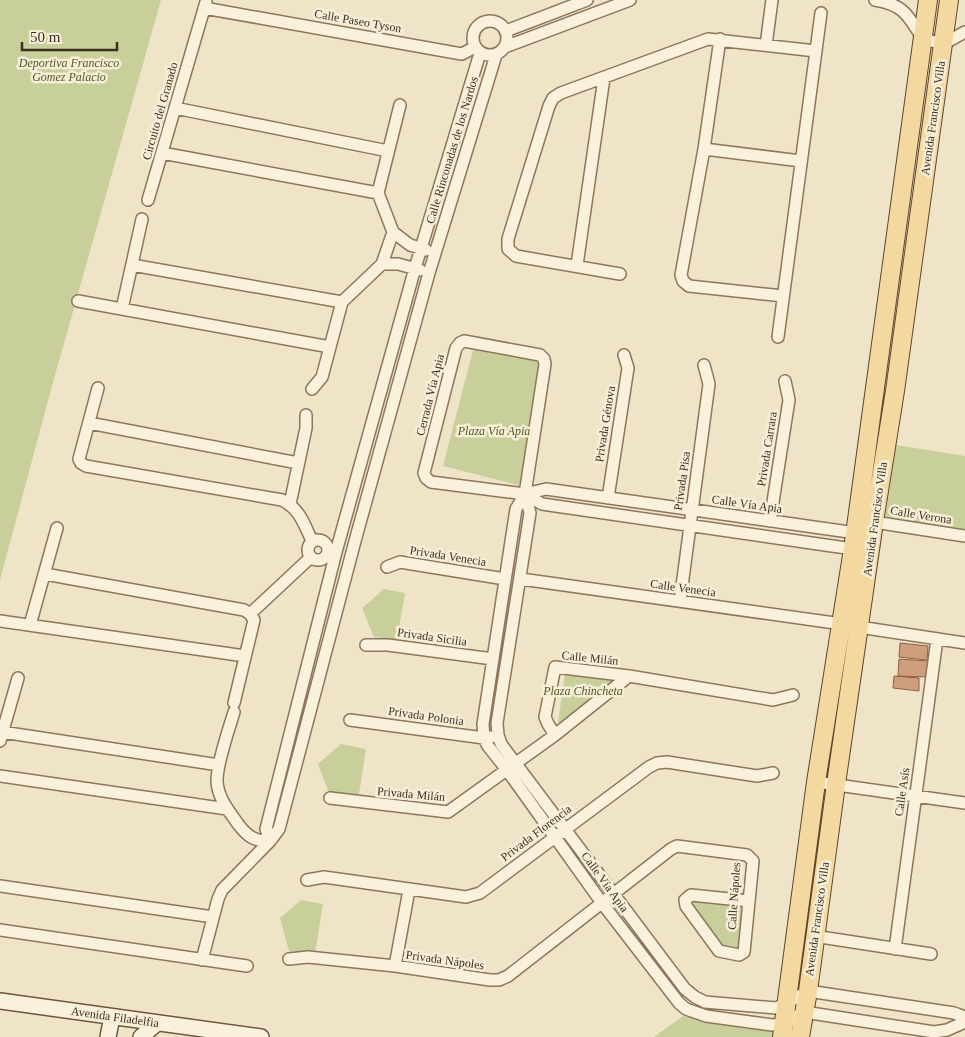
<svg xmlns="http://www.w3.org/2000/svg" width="965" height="1037" font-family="'Times New Roman',serif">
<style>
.green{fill:#c9cf9b}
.building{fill:#cf9f7d;stroke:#8d5f41}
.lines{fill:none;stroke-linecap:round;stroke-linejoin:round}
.street-casing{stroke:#8d765c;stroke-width:14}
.secondary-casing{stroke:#6f573f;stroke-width:18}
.primary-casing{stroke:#5b4430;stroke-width:20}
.street{stroke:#faf1dc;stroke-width:11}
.secondary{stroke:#faf1dc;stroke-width:15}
.primary{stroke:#f3d9a0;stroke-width:18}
.labels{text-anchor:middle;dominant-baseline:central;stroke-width:5;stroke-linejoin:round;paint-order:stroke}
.street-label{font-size:12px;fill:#3d2e20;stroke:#f7eed8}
.park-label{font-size:12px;font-style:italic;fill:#4d5a26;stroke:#f7eed8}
</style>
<rect width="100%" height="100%" fill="#f0e4c8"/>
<path class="green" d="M 0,0 L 161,0 L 52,386 L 0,580 Z
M 474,346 L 549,360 L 526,487 L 443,466 Z
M 896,445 L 965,456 L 965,532 L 885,521 Z
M 384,589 L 405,593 L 397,640 L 374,637 L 362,608 Z
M 566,667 L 632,678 L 564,732 L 558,722 Z
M 341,744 L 366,749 L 358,801 L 330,796 L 318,764 Z
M 301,900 L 323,904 L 315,954 L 289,951 L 280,918 Z
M 694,900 L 754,909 L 749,954 L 728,951 L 692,906 Z
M 683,1016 L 784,1034 L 784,1037 L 654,1037 Z"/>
<path class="building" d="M 900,643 L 928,646 L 927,660 L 899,657 Z
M 899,659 L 928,661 L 927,677 L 898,676 Z
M 894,676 L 919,678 L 919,691 L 893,688 Z"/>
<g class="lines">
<defs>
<path id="street" d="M 875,0 C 905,5 908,16 923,39 L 943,44 L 965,32
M 204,8 L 456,53 L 462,54 L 475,47
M473 38a17 17 0 1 1 34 0a17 17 0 1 1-34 0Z
M 506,31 L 587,0
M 720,39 L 704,149 L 681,275 L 683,281 L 689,286 L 783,296
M 766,45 L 772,0
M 505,47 L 630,0
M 400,105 L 378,193 L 393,232 L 410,245 L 426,250
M 175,108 L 388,151
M 704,149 L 801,161
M 162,153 L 378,193
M 148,200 L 206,2
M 382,264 L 398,264 L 420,270
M 132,265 L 342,302
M 577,265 L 604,78
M 620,274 L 516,256 L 508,249 L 508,239 L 549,106 L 553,98 L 561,93 L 708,39 L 816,51
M 78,301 L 330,347
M 122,309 L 142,219
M 778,337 L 821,13
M 98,388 L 79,459 L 81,463 L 86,466 L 282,500 C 300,509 304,524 312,541
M 312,389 L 322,377 L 342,302 L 382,264 L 393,232
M 89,423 L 298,463
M 525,494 L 530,513 L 497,723 L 498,735 L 501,744 L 685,989 L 695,997 L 705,1002 L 776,1008 L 787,1003 L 808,991 L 954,1013 L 965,1017
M 525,494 L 542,504 L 860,550
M 608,498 L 628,368 L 624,355
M 290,504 L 306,428 L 306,415
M 770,521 L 789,400 L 785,381
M 965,536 L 874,522 L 856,533 L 546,489 L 525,494 L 431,482 L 426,478 L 424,473 L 456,348 L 460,343 L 464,341 L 540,355 L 544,359 L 545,364 L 525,494 L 516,509 L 483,724 L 484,738 L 488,746 L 507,770 L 602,903 L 679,1003 L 686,1009 L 706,1016 L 772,1025 L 784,1024 L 804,1012 L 934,1032 L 947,1030 L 965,1022
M308 550a10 10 0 1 1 20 0a10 10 0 1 1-20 0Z
M 387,567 L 400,562 L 505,579
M 45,574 L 244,610 L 250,614 L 254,620 L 234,703
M 521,579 L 842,624
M 680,601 L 709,384 L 704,365
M 250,614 L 311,557
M 0,621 L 245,656
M 30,625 L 57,528
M 859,627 L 965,643
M 366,645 L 388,645 L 493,659
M 234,712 C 229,729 217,763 217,780 C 217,797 229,811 238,824 C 247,836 255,842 270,841
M 350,720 L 484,738 L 491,737
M 2,732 L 219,765
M 555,735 L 548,724 L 545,717 L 555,667 L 629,676 L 773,700 L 793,695
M 0,741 L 18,678
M 0,776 L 227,809
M 816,782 L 965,803
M 330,798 L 448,812 L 555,735 L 629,676
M 270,841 L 266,829 L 268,821 L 336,552 L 415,268 L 480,53
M 307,880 L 324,877 L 466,897 L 480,893 L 649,767 L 657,763 L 667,762 L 757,776 L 773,773
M 0,886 L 213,917
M 0,930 L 247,966
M 814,936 L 931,954
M 895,949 L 937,639
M 289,959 L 308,957 L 395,966 L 490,980 L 499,980 L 508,976 L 671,849 L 677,846 L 747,855 L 753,861 L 744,952 L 739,955 L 719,951 L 686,906 L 685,900 L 691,895 L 749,901
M 202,960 L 218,899 L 222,890 L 270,841 L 279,829 L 355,541 L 429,273 L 496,55
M 395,966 L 409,890"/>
<path id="secondary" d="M 0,1001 L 261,1037
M 108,1037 L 112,1017
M 141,1037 L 157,1023"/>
<path id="primary" d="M 782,1037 L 816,782 L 853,549 L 928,0
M 800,1037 L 808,991 L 836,784 L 874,522 L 895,391 L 949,0"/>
</defs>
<use href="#street" class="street-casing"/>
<use href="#secondary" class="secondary-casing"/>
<use href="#primary" class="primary-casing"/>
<use href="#street" class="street"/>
<use href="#secondary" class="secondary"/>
<use href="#primary" class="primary"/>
</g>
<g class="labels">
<g class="street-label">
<text transform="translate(358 21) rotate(10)">Calle Paseo Tyson</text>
<text transform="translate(160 111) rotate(-74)">Circuito del Granado</text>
<text transform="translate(933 118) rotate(-82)">Avenida Francisco Villa</text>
<text transform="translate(452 150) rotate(-73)">Calle Rinconadas de los Nardos</text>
<text transform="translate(430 395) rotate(-76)">Cerrada Vía Apia</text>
<text transform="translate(605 424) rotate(-81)">Privada Génova</text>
<text transform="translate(767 449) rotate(-81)">Privada Carrara</text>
<text transform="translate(682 481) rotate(-82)">Privada Pisa</text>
<text transform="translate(747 504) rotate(8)">Calle Vía Apia</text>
<text transform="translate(921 515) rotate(9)">Calle Verona</text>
<text transform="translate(875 519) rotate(-82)">Avenida Francisco Villa</text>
<text transform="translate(448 556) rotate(9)">Privada Venecia</text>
<text transform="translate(683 588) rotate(8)">Calle Venecia</text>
<text transform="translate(432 637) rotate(8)">Privada Sicilia</text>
<text transform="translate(590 658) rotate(6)">Calle Milán</text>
<text transform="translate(426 716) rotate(8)">Privada Polonia</text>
<text transform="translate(902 792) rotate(-82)">Calle Asís</text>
<text transform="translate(411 794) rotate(5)">Privada Milán</text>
<text transform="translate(536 833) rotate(-37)">Privada Florencia</text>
<text transform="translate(605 882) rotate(54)">Calle Vía Apia</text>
<text transform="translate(734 896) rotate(-86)">Calle Nápoles</text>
<text transform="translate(817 919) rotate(-82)">Avenida Francisco Villa</text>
<text transform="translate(445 960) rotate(8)">Privada Nápoles</text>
<text transform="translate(115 1017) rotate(8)">Avenida Filadelfia</text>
</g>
<g class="park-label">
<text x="69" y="63">Deportiva Francisco<tspan x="69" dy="14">Gomez Palacio</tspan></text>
<text x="494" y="431">Plaza Vía Apia</text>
<text x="583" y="691">Plaza Chincheta</text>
</g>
</g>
<path d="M22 42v8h95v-8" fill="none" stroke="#3d2e20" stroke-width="2.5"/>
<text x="30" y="42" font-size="15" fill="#3d2e20" stroke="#f7eed8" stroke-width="4" paint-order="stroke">50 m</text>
</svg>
